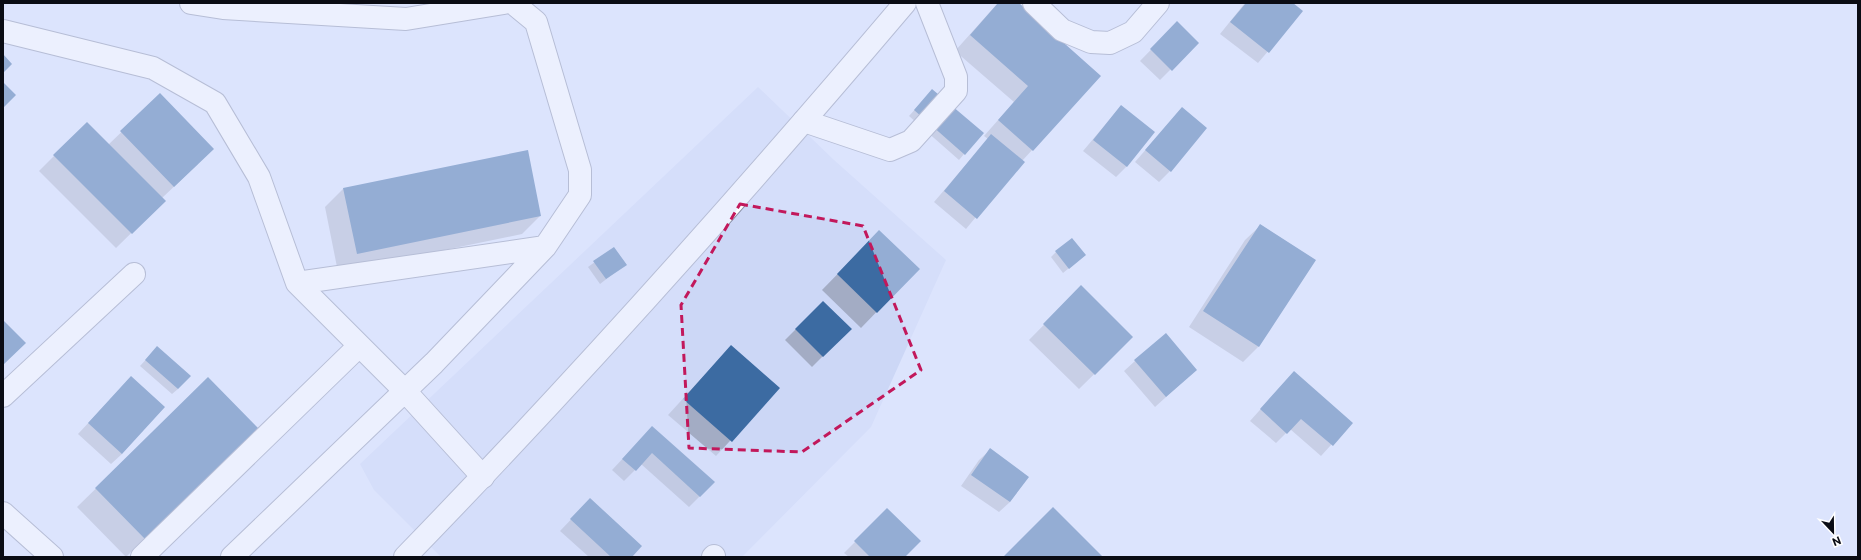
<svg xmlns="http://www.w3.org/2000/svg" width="1861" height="560" font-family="Commissioner,sans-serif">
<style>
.built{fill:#ccd7f6}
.shadow{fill:#0003}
.building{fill:#3c6ba2}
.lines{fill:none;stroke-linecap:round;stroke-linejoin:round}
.minor-casing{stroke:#8990a7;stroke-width:24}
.highway-casing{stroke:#8990a7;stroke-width:24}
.minor{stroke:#fff;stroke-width:22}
.highway{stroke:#fff;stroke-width:22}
.marked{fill:none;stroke:#c2185b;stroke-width:3;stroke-dasharray:8 5;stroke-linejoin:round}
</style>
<rect width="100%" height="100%" fill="#dce4fd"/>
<path class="built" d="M 758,87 L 834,160 L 946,260 L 871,427 L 742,557 L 441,557 L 374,490 L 360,464 Z"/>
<path class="shadow" d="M 998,3 L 1018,3 L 1100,76 L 1022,161 L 966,229 L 934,202 L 988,139 L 984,136 L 1014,102 L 955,51 Z
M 1245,3 L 1292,3 L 1302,11 L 1258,63 L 1220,34 Z
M 1177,23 L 1197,43 L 1160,80 L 1140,61 Z
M 160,95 L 198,164 L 162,198 L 164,201 L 116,248 L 39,171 L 87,123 L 108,145 Z
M 927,96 L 964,154 L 959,160 L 909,116 Z
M 1121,106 L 1127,166 L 1116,177 L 1083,151 Z
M 1182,108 L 1170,171 L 1159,182 L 1135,162 Z
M 343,189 L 540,216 L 522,234 L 338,272 L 325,207 Z
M 1261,225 L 1315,260 L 1258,347 L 1243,362 L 1189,327 L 1245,240 Z
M 864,247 L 918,269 L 861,328 L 822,290 Z
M 614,248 L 626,264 L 600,284 L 588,267 Z
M 1056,252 L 1085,255 L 1063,273 L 1051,257 Z
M 1081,287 L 1132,337 L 1079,389 L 1029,340 Z
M 823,302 L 850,329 L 812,367 L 785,340 Z
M 731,346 L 779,388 L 716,456 L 668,415 Z
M 152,353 L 178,389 L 172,394 L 140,366 Z
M 1135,361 L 1196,370 L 1155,407 L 1124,371 Z
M 1294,372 L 1351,423 L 1321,456 L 1290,429 L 1276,443 L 1250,421 Z
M 131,377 L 122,454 L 111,464 L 78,434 Z
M 208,379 L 238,446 L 126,557 L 77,507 Z
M 642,438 L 700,496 L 689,507 L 641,464 L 624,481 L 612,470 Z
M 990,450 L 1028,477 L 1010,502 L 999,512 L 961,486 L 979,460 Z
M 580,510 L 630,557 L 589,557 L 560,531 Z
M 887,510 L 903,557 L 849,557 L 844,553 Z"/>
<path class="building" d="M 998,3 L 1019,3 L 1101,76 L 1033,151 L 998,120 L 1028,86 L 970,35 Z
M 1246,3 L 1293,3 L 1303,11 L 1269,53 L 1230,22 Z
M 1177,21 L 1199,43 L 1172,71 L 1150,49 Z
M 3,54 L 12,64 L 3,73 Z
M 3,82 L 16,95 L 3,108 Z
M 932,89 L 984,133 L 965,155 L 914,110 Z
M 160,93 L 214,149 L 174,187 L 120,131 Z
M 1121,105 L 1155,132 L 1127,167 L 1093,140 Z
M 1182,107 L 1207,128 L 1171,172 L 1145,150 Z
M 87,122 L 166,201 L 132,234 L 53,155 Z
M 991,134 L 1025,162 L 977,219 L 944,191 Z
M 528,150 L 541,216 L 357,254 L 343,188 Z
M 1260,224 L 1316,260 L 1259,347 L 1203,311 Z
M 879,230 L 920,269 L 877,313 L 837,274 Z
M 1072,238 L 1086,255 L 1069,269 L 1055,251 Z
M 614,247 L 627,265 L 606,279 L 593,261 Z
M 1081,285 L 1133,337 L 1095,375 L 1043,324 Z
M 823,301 L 852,329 L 823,357 L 795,329 Z
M 3,320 L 26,343 L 3,365 Z
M 1166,333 L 1197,370 L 1166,397 L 1134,360 Z
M 731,345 L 780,388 L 732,442 L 683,399 Z
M 157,346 L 191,376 L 178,389 L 145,360 Z
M 1294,371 L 1353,423 L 1333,446 L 1301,419 L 1287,434 L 1260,409 Z
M 131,376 L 165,407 L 122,454 L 88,423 Z
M 208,377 L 258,428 L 145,539 L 95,488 Z
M 652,426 L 715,482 L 700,497 L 652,453 L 636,471 L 622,459 Z
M 990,448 L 1029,477 L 1010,502 L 971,475 Z
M 590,498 L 642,546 L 632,557 L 611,557 L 570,519 Z
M 1053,507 L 1103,557 L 1003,557 Z
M 887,508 L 921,541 L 905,557 L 870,557 L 854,541 Z"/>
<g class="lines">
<defs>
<path id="minor" d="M 191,3 L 223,8 L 406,19 L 504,3
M 1034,3 L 1062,30 L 1091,42 L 1110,43 L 1133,32 L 1158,3
M 3,31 L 153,68 L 215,103 L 259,177 L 297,283 L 405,391 L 483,477
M 804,121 L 890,150 L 911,141 L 956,91 L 956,77 L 927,3
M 297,283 L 545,247
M 3,396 L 134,274
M 3,513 L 52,557
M 142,557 L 359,346
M 232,557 L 434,363 L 545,247 L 580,195 L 580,170 L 536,22 L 513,3
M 713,557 L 714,556"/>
<path id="highway" d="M 405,557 C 578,379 744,193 905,3"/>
</defs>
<use href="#minor" class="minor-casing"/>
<use href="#highway" class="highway-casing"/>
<use href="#minor" class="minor"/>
<use href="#highway" class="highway"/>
</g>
<path d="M0 0H1861V560H0ZM 740,204 L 863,226 L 921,370 L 802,452 L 689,448 L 681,305 Z" fill="#dce4fd" fill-opacity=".55" fill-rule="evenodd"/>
<path class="marked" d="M 740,204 L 863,226 L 921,370 L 802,452 L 689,448 L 681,305 Z"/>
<rect width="1861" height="560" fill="none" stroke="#0a0c14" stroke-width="8"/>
<g transform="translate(1833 532) rotate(158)" stroke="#ffffff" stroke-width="3" paint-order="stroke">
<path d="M0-3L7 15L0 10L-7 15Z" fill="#0a0c14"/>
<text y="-6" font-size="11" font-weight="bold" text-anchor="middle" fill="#0a0c14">N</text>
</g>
</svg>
